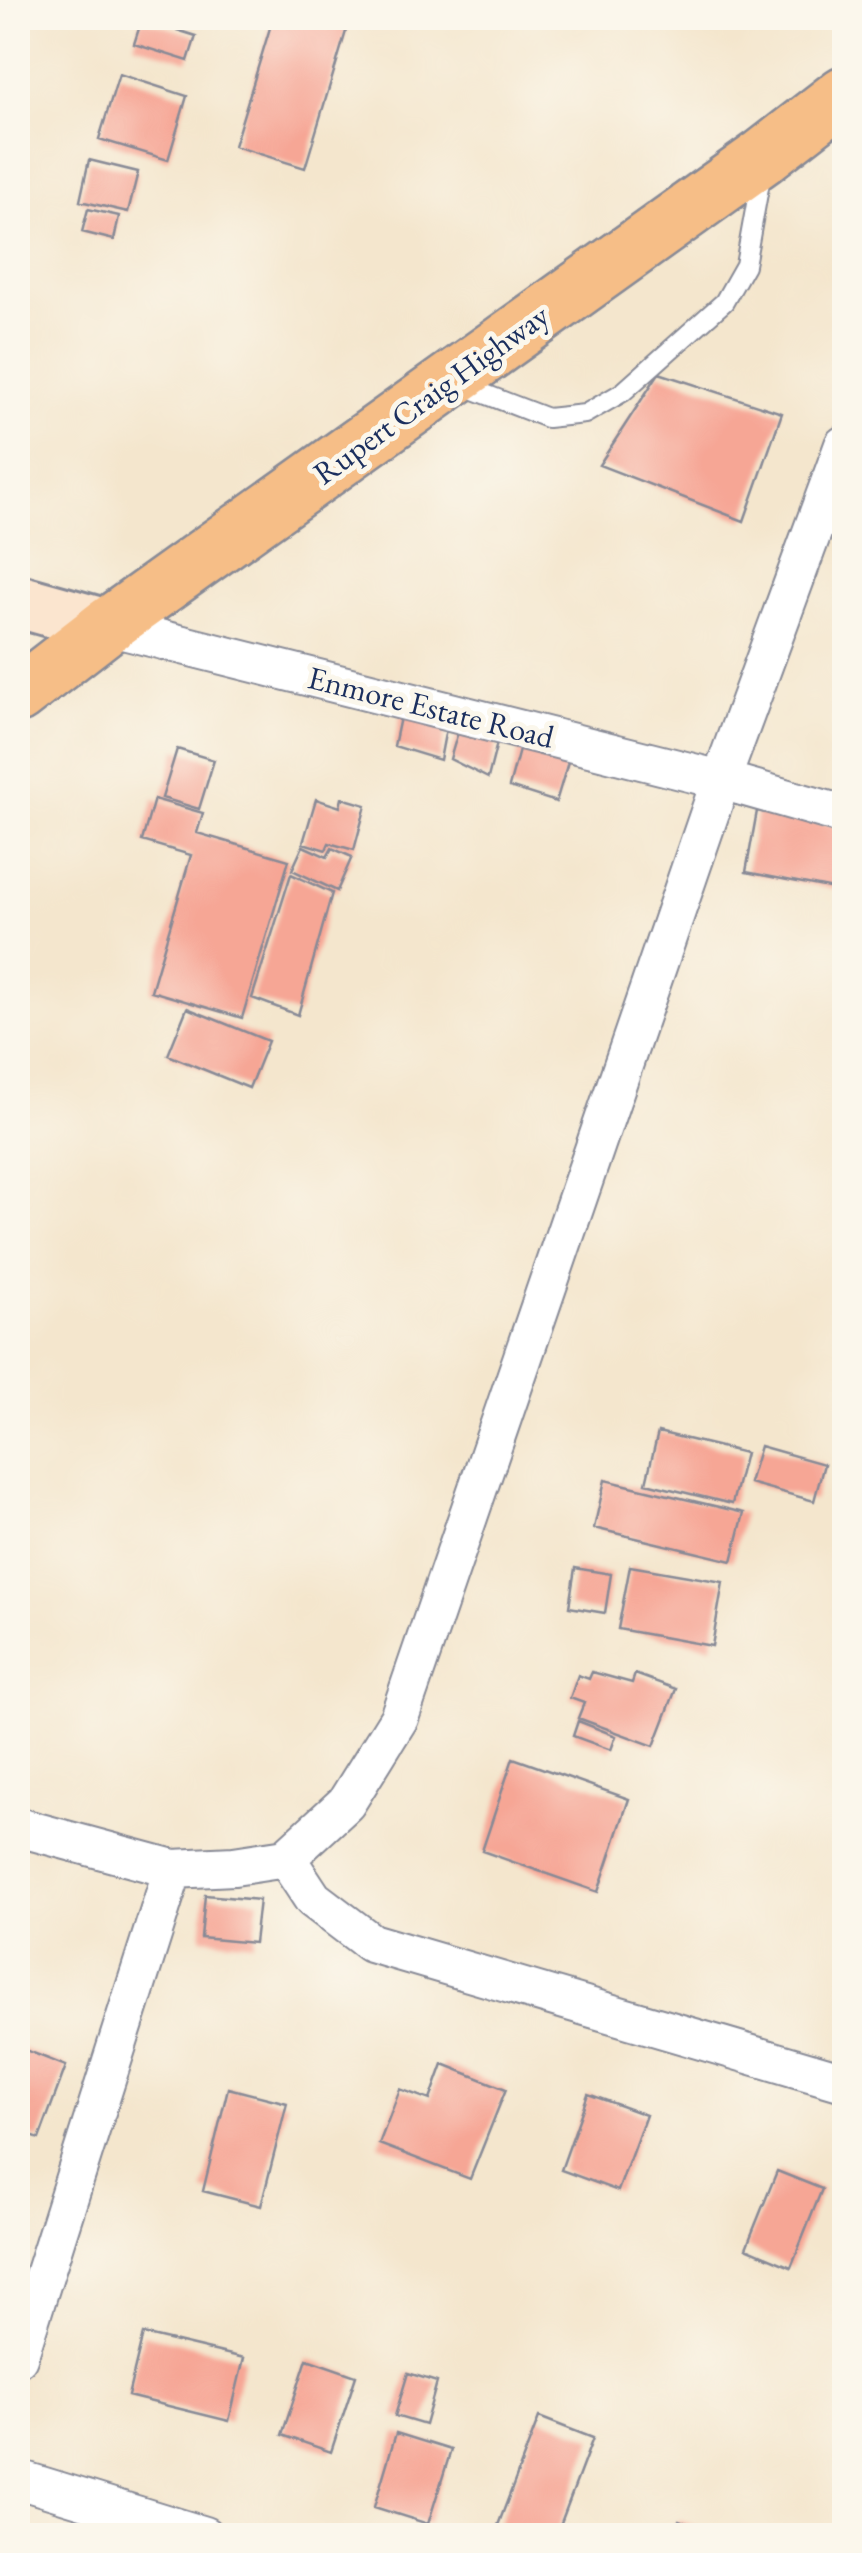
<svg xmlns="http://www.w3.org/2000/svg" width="862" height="2553" font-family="'EB Garamond',serif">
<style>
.building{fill:#f6a695}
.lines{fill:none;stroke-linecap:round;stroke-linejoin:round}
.lane-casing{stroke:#888a96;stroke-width:22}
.street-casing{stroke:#888a96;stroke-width:42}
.secondary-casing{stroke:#888a96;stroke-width:58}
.primary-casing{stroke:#888a96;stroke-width:60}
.lane{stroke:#fff;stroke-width:18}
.street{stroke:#fff;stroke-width:38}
.secondary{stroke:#fbe5cf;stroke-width:52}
.primary{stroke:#f6be87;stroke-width:55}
.labels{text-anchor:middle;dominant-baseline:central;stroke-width:10;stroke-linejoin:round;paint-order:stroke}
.street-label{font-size:32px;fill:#1b2f5e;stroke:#fbf7ec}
</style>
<rect width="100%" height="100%" fill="#fbf7ec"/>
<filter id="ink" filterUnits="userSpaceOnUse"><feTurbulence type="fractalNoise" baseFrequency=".01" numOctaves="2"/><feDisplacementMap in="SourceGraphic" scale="20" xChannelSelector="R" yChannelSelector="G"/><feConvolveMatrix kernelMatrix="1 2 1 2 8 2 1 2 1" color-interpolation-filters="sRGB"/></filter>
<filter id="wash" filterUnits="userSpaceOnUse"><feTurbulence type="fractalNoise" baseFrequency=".0048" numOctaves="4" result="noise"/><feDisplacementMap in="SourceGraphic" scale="40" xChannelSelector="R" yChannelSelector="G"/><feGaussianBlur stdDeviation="2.25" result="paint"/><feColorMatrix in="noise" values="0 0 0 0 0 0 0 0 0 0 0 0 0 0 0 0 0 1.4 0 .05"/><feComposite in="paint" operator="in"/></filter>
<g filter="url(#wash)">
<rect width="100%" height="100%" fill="#f4e6cd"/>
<g id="blocks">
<path class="building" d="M 171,18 L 198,18 L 196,26 Z
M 273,18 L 350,18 L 305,168 L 234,146 Z
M 142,19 L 196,36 L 188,61 L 134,44 Z
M 119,74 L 187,96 L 168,160 L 99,139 Z
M 89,160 L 138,172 L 128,212 L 80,201 Z
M 88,209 L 119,216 L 114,240 L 82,232 Z
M 659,373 L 782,413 L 744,521 L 599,465 Z
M 403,703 L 448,718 L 440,760 L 394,746 Z
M 461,722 L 498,739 L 488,778 L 450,759 Z
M 522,739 L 570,755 L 556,802 L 509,787 Z
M 177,749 L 214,760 L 199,809 L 162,798 Z
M 342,798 L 366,805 L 354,850 L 329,843 L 326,850 L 303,843 L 316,799 L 340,807 Z
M 154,799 L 203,813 L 197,833 L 289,860 L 242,1018 L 151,991 L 191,855 L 142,841 Z
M 757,811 L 844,827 L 844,891 L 746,872 Z
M 303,846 L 327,857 L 332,848 L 352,857 L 337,891 L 292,870 Z
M 291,874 L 332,893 L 298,1015 L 252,998 Z
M 187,1008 L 268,1041 L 249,1088 L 168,1055 Z
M 658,1432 L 745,1453 L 732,1504 L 646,1483 Z
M 760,1446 L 824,1464 L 814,1501 L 749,1483 Z
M 605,1480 L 744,1513 L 732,1561 L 594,1528 Z
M 630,1566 L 723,1582 L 712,1646 L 618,1629 Z
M 575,1568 L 611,1574 L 605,1613 L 569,1607 Z
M 592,1672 L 632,1683 L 635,1674 L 676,1689 L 654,1746 L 578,1718 L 584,1703 L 570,1698 L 578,1675 L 589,1679 Z
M 578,1721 L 616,1736 L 611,1750 L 573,1736 Z
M 513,1758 L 629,1799 L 598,1892 L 482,1851 Z
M 205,1895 L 259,1900 L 254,1943 L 201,1938 Z
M 18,2047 L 66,2066 L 39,2139 L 18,2131 Z
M 443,2064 L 506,2089 L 470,2179 L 379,2144 L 400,2089 L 430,2100 Z
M 228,2088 L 287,2103 L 261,2206 L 203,2191 Z
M 588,2094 L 646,2115 L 618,2191 L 561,2170 Z
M 777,2171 L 822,2189 L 791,2267 L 746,2248 Z
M 143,2334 L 244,2358 L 229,2421 L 128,2396 Z
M 307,2359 L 356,2376 L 331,2452 L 282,2435 Z
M 408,2373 L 437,2382 L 425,2425 L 395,2416 Z
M 539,2417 L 593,2438 L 556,2536 L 494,2536 Z
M 396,2433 L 451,2450 L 428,2524 L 374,2507 Z
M 679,2520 L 718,2535 L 718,2536 L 673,2536 Z"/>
</g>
</g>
<g filter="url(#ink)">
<use href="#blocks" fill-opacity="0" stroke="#888a96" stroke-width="2.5"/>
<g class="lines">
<defs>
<path id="lane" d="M 459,384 L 547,418 L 585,414 L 623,392 L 724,302 L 745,265 L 762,171"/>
<path id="street" d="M 107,626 L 721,780 L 844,815
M 18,1827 L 173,1869 L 234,1866 L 286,1858 L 346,1803 L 399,1718 L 721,780 L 844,445
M 286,1858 L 313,1899 L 371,1943 L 844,2082
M 18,2357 L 173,1869
M 18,2479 L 204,2536"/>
<path id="secondary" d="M 18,601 L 107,626"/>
<path id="primary" d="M 18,695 L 107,626 L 764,156 L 844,94"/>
</defs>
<use href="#lane" class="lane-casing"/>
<use href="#street" class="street-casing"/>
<use href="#secondary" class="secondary-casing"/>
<use href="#primary" class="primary-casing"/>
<use href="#lane" class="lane"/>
<use href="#street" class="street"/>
<use href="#secondary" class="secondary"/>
<use href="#primary" class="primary"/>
</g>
</g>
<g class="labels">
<g class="street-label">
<text transform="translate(431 394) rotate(-36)">Rupert Craig Highway</text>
<text transform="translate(431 707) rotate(14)">Enmore Estate Road</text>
</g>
</g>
<rect width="862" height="2553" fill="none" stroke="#fbf7ec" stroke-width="60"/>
</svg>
